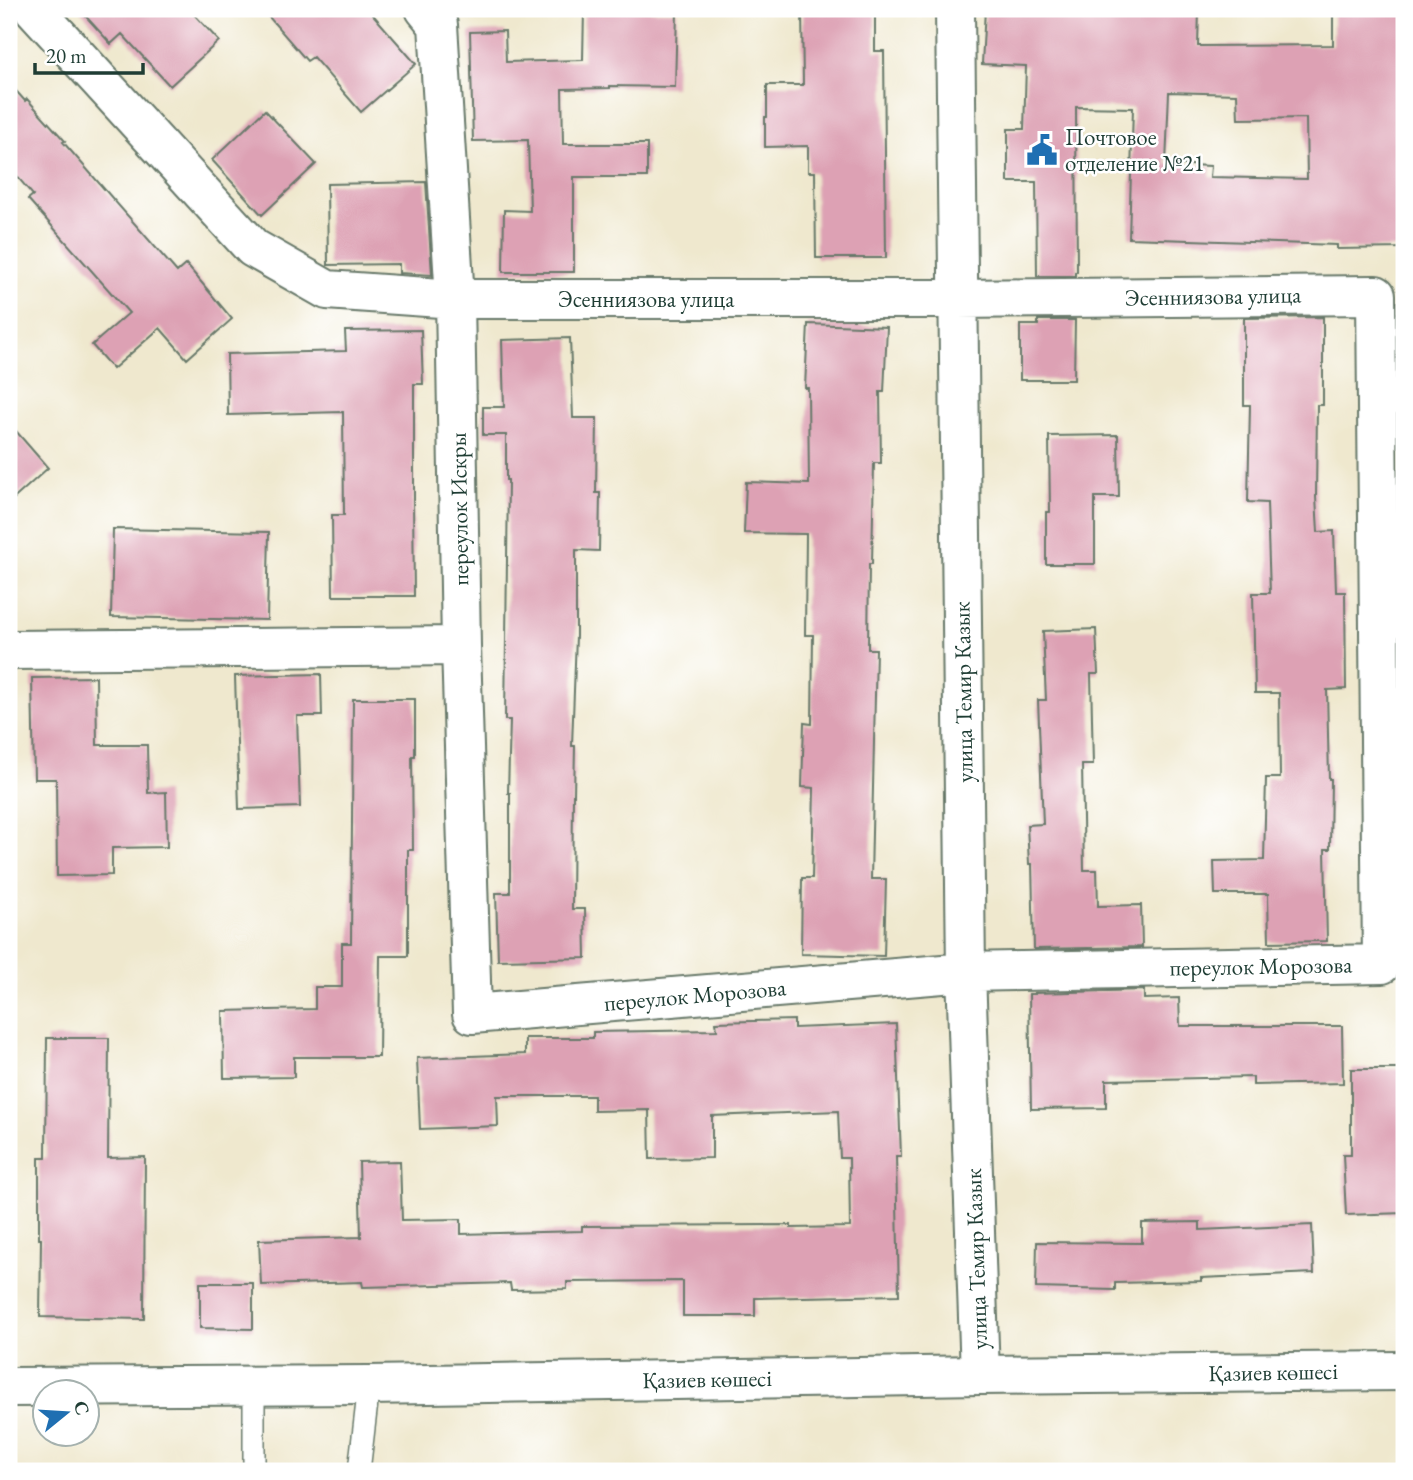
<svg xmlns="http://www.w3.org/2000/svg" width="1413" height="1480" font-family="'EB Garamond',serif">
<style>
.building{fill:#dda1b4;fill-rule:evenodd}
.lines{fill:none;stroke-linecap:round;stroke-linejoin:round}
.service-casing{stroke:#68796a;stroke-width:24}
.minor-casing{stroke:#68796a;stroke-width:42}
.tertiary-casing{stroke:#68796a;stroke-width:42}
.service{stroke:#fff;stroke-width:21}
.minor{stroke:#fff;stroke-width:38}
.tertiary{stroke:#fff;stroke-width:38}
.labels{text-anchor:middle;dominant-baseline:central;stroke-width:5;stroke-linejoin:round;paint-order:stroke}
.poi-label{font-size:23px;fill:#1f3d34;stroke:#fff;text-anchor:start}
.street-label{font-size:23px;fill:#1f3d34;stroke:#fff}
</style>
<rect width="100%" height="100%" fill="#fff"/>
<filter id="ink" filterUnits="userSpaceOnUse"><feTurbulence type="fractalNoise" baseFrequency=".0143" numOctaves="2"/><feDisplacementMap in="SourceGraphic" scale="14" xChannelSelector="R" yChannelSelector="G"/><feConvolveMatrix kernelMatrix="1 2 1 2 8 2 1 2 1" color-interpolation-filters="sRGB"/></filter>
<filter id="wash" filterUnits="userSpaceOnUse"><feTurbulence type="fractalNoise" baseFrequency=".00686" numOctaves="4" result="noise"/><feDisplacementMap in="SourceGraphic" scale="28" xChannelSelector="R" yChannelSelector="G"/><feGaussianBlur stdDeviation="1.57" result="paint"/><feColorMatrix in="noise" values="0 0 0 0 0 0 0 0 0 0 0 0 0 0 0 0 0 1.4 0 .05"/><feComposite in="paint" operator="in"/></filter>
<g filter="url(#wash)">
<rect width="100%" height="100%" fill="#efe8ce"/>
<g id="blocks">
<path class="building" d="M 79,9 L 189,9 L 219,41 L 170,86 L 122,34 L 111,44 Z
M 262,9 L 368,9 L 416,64 L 361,112 L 313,57 L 307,61 Z
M 802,9 L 875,9 L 875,51 L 884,51 L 886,258 L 816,258 L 815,172 L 808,172 L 808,146 L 765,147 L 765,117 L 767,117 L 767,85 L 803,85 Z
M 985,9 L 1199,9 L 1198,46 L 1333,45 L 1333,9 L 1404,9 L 1404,143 L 1400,143 L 1400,220 L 1404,220 L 1404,248 L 1337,249 L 1337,245 L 1129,238 L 1133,108 L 1076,107 L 1077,272 L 1075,272 L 1075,276 L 1037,276 L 1036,182 L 1008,182 L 1008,129 L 1024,129 L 1026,66 L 982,64 ZM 1169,92 L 1237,94 L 1238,119 L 1306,118 L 1307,179 L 1210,177 L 1211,166 L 1166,164 Z
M 584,10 L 677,11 L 675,87 L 610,86 L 610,88 L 562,89 L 563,144 L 647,144 L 647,177 L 574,177 L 574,272 L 503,272 L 504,210 L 530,211 L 528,140 L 473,141 L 470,32 L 505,31 L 506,62 L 583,60 Z
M 9,83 L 25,101 L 27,99 L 65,141 L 63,142 L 177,272 L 186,264 L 232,319 L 187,359 L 160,328 L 113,369 L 92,345 L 129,313 L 28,199 L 33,195 L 9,167 Z
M 265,110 L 316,164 L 262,215 L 212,160 Z
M 426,182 L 432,275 L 399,273 L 399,264 L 328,265 L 327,184 Z
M 1323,317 L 1323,405 L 1317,405 L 1316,497 L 1318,532 L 1334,531 L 1336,592 L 1345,592 L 1346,689 L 1327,690 L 1329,779 L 1331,779 L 1330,849 L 1325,849 L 1327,941 L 1269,942 L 1268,894 L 1215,894 L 1214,861 L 1264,860 L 1266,778 L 1280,778 L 1279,693 L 1255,693 L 1253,593 L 1270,593 L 1267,503 L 1248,502 L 1250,405 L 1244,405 L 1244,318 Z
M 1038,320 L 1075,320 L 1074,380 L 1020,380 L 1020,325 L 1038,325 Z
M 808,324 L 887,327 L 884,392 L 880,392 L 881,463 L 874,463 L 872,564 L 869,564 L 868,649 L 876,649 L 871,879 L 886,879 L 884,956 L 801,954 L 802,878 L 812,878 L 814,788 L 802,787 L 804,723 L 812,724 L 813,635 L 805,635 L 806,534 L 744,533 L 746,482 L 809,484 L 808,388 L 805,388 Z
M 421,330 L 423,384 L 414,384 L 414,499 L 413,499 L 414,596 L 333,596 L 332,515 L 344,515 L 343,412 L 228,415 L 227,354 L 346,351 L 345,331 Z
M 570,338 L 573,418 L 597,418 L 596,493 L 600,493 L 599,551 L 576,550 L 576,636 L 572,746 L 575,746 L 574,795 L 573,795 L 572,909 L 585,909 L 586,958 L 498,960 L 496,893 L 510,893 L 510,793 L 508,793 L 510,720 L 505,720 L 508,480 L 506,480 L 506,435 L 483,435 L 483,407 L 504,407 L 502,340 Z
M 9,423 L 48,468 L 9,503 Z
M 1118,435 L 1119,497 L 1095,497 L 1095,564 L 1046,564 L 1046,512 L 1050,512 L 1049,436 Z
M 113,529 L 269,532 L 267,620 L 111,617 Z
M 1096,629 L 1098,674 L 1091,674 L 1093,765 L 1082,765 L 1084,870 L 1097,870 L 1098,906 L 1141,905 L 1142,947 L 1034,949 L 1032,864 L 1029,864 L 1027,825 L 1043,824 L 1038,700 L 1046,700 L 1043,631 Z
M 321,674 L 322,716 L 297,716 L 300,807 L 239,809 L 235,676 Z
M 96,677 L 97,745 L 147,745 L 148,793 L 166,792 L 167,847 L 112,848 L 112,875 L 57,876 L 56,779 L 34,779 L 32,678 Z
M 353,699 L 415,699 L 415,756 L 412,756 L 413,850 L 408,850 L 408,956 L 380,956 L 379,1057 L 294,1057 L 294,1077 L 224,1078 L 223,1011 L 315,1009 L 315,987 L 342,987 L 342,943 L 351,943 Z
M 1144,990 L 1144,999 L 1179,998 L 1180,1026 L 1342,1026 L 1343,1083 L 1253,1085 L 1253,1077 L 1106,1080 L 1106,1108 L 1031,1109 L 1029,994 L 1035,994 L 1035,993 Z
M 794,1020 L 794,1028 L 896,1024 L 901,1156 L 896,1156 L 899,1295 L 755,1298 L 755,1316 L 683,1316 L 683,1281 L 567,1282 L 567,1289 L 511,1290 L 510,1283 L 363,1287 L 362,1282 L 261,1285 L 259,1240 L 361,1237 L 359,1162 L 400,1161 L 402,1220 L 461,1219 L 461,1234 L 582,1231 L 582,1226 L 791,1225 L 791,1228 L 850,1227 L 849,1158 L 840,1158 L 838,1111 L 712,1116 L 712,1158 L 650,1159 L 649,1110 L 594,1111 L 594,1096 L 497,1096 L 498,1126 L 420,1129 L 417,1058 L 525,1054 L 525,1038 L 593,1038 L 593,1032 L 717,1030 L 716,1022 Z
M 47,1038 L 109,1038 L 108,1158 L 145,1157 L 144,1319 L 40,1317 L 41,1239 L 39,1239 L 39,1158 L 46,1158 Z
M 1351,1069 L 1404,1069 L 1404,1213 L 1346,1215 L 1343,1155 L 1351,1155 Z
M 1200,1222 L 1200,1230 L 1312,1225 L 1314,1273 L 1201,1278 L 1201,1281 L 1115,1283 L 1115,1290 L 1036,1288 L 1037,1242 L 1142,1243 L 1142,1223 Z
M 200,1283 L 253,1283 L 253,1329 L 200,1328 Z"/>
</g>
</g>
<g filter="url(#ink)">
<use href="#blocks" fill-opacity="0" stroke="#68796a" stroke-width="2"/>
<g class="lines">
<defs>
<path id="service" d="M 254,1471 L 254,1386
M 359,1471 L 369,1385"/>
<path id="minor" d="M 34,9 L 253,248 L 327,290 L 455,299 L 958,299 L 1376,295 L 1382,964 L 966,972 L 472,1014 L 461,646 L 455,299 L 438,25 L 425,9
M 955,9 L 966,972 L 980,1375
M 9,650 L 461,646"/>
<path id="tertiary" d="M 9,1387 L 369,1385 L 980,1375 L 1404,1371"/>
</defs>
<use href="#service" class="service-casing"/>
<use href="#minor" class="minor-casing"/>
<use href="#tertiary" class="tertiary-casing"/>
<use href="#service" class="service"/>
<use href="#minor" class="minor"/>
<use href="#tertiary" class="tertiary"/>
</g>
</g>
<defs>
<symbol id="civic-bare" viewBox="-9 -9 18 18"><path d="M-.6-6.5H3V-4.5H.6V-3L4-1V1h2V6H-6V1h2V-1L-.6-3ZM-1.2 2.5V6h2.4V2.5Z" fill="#1f6fb2" stroke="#fff" stroke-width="2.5" paint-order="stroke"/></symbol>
</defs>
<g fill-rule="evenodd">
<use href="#civic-bare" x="1020" y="128" width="44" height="44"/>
</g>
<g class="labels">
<g class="poi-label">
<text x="1065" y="137">Почтовое<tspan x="1065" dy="26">отделение №21</tspan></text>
</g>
<g class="street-label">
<text transform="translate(1213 296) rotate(-1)">Эсенниязова улица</text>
<text x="646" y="299">Эсенниязова улица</text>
<text transform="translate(459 509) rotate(-91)">переулок Искры</text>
<text transform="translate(963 692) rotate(-91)">улица Темир Казык</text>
<text transform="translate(1261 966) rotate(-1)">переулок Морозова</text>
<text transform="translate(695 995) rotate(-5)">переулок Морозова</text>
<text transform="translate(976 1259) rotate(-92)">улица Темир Казык</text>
<text transform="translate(1273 1372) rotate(-1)">Қазиев көшесі</text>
<text transform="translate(707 1379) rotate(-1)">Қазиев көшесі</text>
</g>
</g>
<rect width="1413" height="1480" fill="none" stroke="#fff" stroke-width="35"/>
<g transform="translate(66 1413) rotate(72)"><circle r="33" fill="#ffffff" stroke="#a5b1ae" stroke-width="2"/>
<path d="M0-5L12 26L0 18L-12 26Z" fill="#1f6fb2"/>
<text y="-10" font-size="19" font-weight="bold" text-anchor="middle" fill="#1f3d34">С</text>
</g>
<path d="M35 63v10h108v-10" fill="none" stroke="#1f3d34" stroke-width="3.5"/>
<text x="46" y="63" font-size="21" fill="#1f3d34" stroke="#ffffff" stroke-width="5" paint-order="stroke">20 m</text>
</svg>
